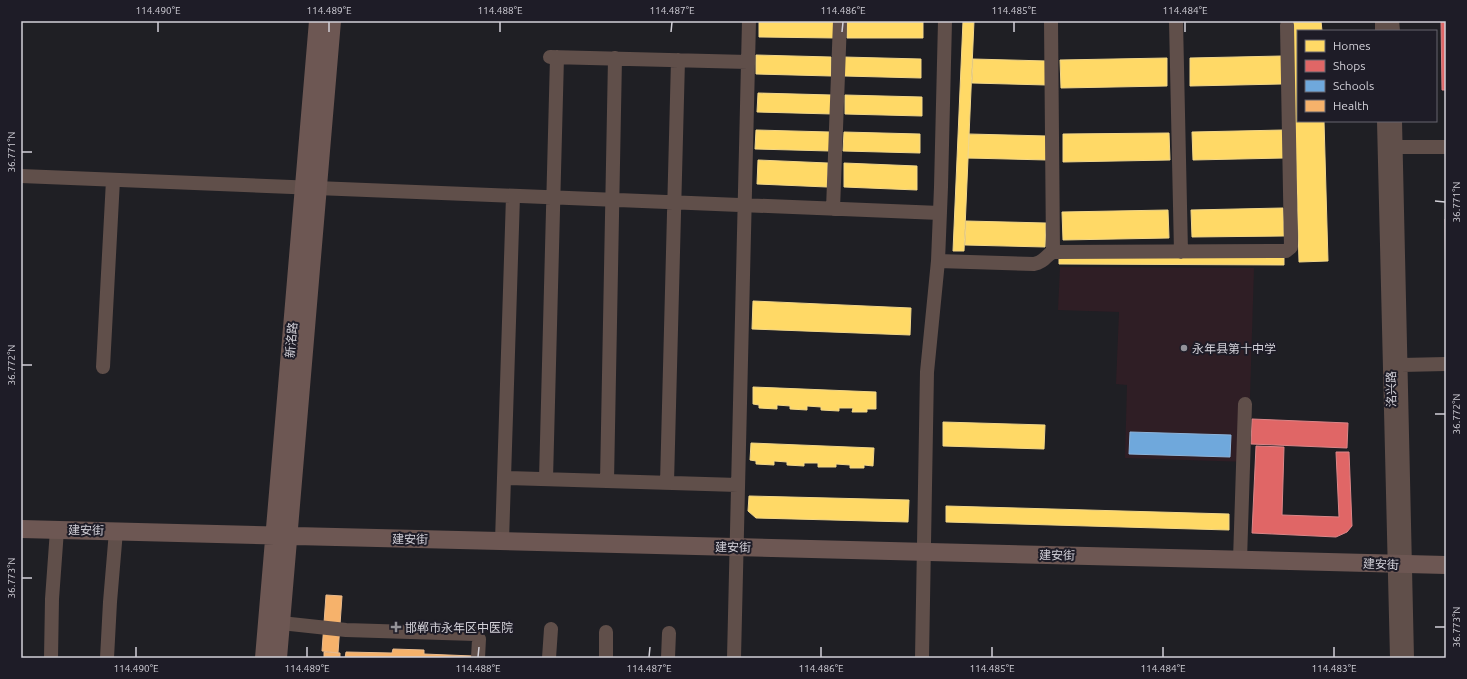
<svg xmlns="http://www.w3.org/2000/svg" width="1467" height="679" font-family="Ubuntu,'Noto Sans SC',sans-serif">
<style>
.education{fill:#2f1e25}
.homes{fill:#ffd966;stroke:#f2d688}
.shops{fill:#e06666;stroke:#dc8688}
.schools{fill:#6fa8dc;stroke:#8db4db}
.health{fill:#f6b26b;stroke:#ebbb8c}
.lines{fill:none;stroke-linecap:round;stroke-linejoin:round}
.minor{stroke:#604f4a;stroke-width:14}
.major{stroke:#6d5753;stroke-width:18}
.ticks{fill:none;stroke:#d2d0d8;stroke-width:1.5}
.poi-dot{fill:#939299;stroke:#1e1c27;stroke-width:1.5}
.labels{text-anchor:middle;dominant-baseline:central;stroke-width:4;stroke-linejoin:round;paint-order:stroke}
.street-label{font-size:12px;fill:#d2d0d8;stroke:#1e1c27}
.poi-label{font-size:12px;fill:#d2d0d8;stroke:#1e1c27;text-anchor:start}
.neatline{fill:none;stroke:#d2d0d8;stroke-width:1.5}
.ticks-label{font-size:10px;text-anchor:middle;fill:#d2d0d8}
</style>
<rect width="100%" height="100%" fill="#1f1f24"/>
<path class="education" d="M 1060,267 L 1254,268 L 1248,462 L 1125,458 L 1127,385 L 1116,384 L 1119,312 L 1058,310 Z"/>
<path class="homes" d="M 759,21 L 836,21 L 835,38 L 759,37 Z
M 847,21 L 923,21 L 923,38 L 847,38 Z
M 963,21 L 974,21 L 964,251 L 953,251 Z
M 1292,21 L 1321,21 L 1322,31 L 1298,31 L 1298,121 L 1324,121 L 1328,261 L 1299,262 Z
M 756,55 L 831,57 L 831,76 L 756,74 Z
M 1282,56 L 1282,84 L 1190,86 L 1190,58 Z
M 844,57 L 921,59 L 921,78 L 844,76 Z
M 1167,58 L 1167,86 L 1061,88 L 1060,60 Z
M 973,59 L 1047,61 L 1046,85 L 972,83 Z
M 758,93 L 832,95 L 832,114 L 757,112 Z
M 845,95 L 922,97 L 922,116 L 845,114 Z
M 756,130 L 830,132 L 830,151 L 755,149 Z
M 1284,130 L 1285,158 L 1193,160 L 1192,132 Z
M 844,132 L 920,134 L 920,153 L 843,151 Z
M 1169,133 L 1170,160 L 1063,162 L 1063,134 Z
M 969,134 L 1047,136 L 1047,160 L 968,158 Z
M 758,160 L 828,163 L 827,187 L 757,184 Z
M 844,163 L 917,166 L 917,190 L 844,187 Z
M 1283,208 L 1284,236 L 1192,237 L 1191,210 Z
M 1168,210 L 1169,238 L 1063,240 L 1062,212 Z
M 966,221 L 1046,223 L 1045,247 L 965,245 Z
M 1059,253 L 1284,254 L 1284,265 L 1059,264 Z
M 753,301 L 911,308 L 910,335 L 752,329 Z
M 753,387 L 876,392 L 876,409 L 867,409 L 867,412 L 852,412 L 853,408 L 839,408 L 839,411 L 821,410 L 821,407 L 807,406 L 807,410 L 790,409 L 790,406 L 777,405 L 777,409 L 759,408 L 759,405 L 753,404 Z
M 943,422 L 1045,425 L 1044,449 L 943,446 Z
M 751,443 L 874,448 L 873,466 L 864,465 L 864,468 L 850,468 L 850,465 L 836,464 L 836,467 L 818,467 L 818,463 L 804,463 L 804,466 L 787,465 L 787,462 L 774,461 L 774,465 L 756,464 L 756,461 L 750,460 Z
M 749,496 L 909,500 L 908,522 L 756,518 L 748,511 Z
M 946,506 L 1229,514 L 1229,530 L 946,522 Z"/>
<path class="shops" d="M 1441,21 L 1446,21 L 1446,90 L 1442,90 Z
M 1445,219 L 1446,219 L 1446,304 Z
M 1252,419 L 1348,423 L 1347,448 L 1251,444 Z
M 1256,446 L 1284,447 L 1282,515 L 1339,517 L 1336,452 L 1349,452 L 1352,526 L 1347,532 L 1336,537 L 1252,533 Z"/>
<path class="schools" d="M 1130,432 L 1231,435 L 1230,457 L 1129,454 Z"/>
<path class="health" d="M 326,595 L 342,596 L 338,653 L 322,651 Z
M 393,649 L 424,650 L 424,654 L 473,656 L 472,658 L 345,658 L 346,652 L 392,653 Z
M 324,652 L 340,653 L 340,658 L 324,658 Z"/>
<g class="lines">
<path class="minor" d="M 1051,21 L 1053,252
M 1176,21 L 1181,252
M 1382,21 L 1382,31
M 1392,21 L 1393,31
M 550,57 L 748,62
M 1384,121 L 1397,658
M 1395,121 L 1407,658
M 1396,147 L 1446,147
M 21,176 L 940,213
M 833,209 L 840,21
M 938,261 L 1034,264 C 1047,261 1044,256 1053,252 L 1286,251 L 1291,247 L 1287,25
M 1401,365 L 1446,364
M 103,367 L 113,180
M 504,478 L 738,485
M 546,479 L 557,57
M 607,481 L 615,58
M 667,483 L 678,60
M 502,541 L 513,196
M 1240,560 L 1245,404
M 281,623 L 346,630 L 475,634 L 479,639 L 478,658
M 51,658 L 52,599 L 57,530
M 107,658 L 110,602 L 116,531
M 549,658 L 551,629
M 606,658 L 606,632
M 668,658 L 669,633
M 734,658 L 749,21
M 922,658 L 927,372 L 938,261 L 941,187 L 945,21"/>
<path class="major" d="M 21,529 L 1446,565
M 264,658 L 318,21
M 278,658 L 332,21"/>
</g>
<path class="ticks" d="M 158,32 L 158,22M 329,32 L 329,22M 500,32 L 500,22M 671,32 L 672,22M 842,32 L 843,22M 1014,32 L 1014,22M 1185,32 L 1185,22M 22,152 L 32,152M 1435,201 L 1445,202M 22,365 L 32,365M 1435,414 L 1445,414M 22,578 L 32,578M 1435,627 L 1445,627M 136,657 L 136,647M 307,657 L 307,647M 478,657 L 479,647M 649,657 L 650,647M 821,657 L 821,647M 992,657 L 992,647M 1163,657 L 1163,647M 1334,657 L 1334,647"/>
<g class="poi-dot">
<circle cx="1184" cy="348" r="4"/>
<path d="M394 621h4v4h4v4h-4v4h-4v-4h-4v-4h4z"/>
</g>
<g class="labels">
<g class="street-label">
<text transform="translate(291 340) rotate(-85)">新洺路</text>
<text transform="translate(1391 389) rotate(-91)">洺兴路</text>
<text transform="translate(86 530) rotate(1)">建安街</text>
<text transform="translate(410 539) rotate(1)">建安街</text>
<text transform="translate(733 547) rotate(1)">建安街</text>
<text transform="translate(1057 555) rotate(1)">建安街</text>
<text transform="translate(1381 564) rotate(2)">建安街</text>
</g>
<g class="poi-label">
<text x="1192" y="348">永年县第十中学</text>
<text x="405" y="627">邯郸市永年区中医院</text>
</g>
</g>
<rect width="1467" height="679" fill="none" stroke="#1e1c27" stroke-width="44"/>
<rect x="1297" y="30" width="140" height="92" fill="#1e1c27" stroke="#66646e"/>
<rect x="1305" y="40" width="20" height="12" fill="#ffd966" stroke="#66646e"/>
<text x="1333" y="50" font-size="12" fill="#d2d0d8">Homes</text>
<rect x="1305" y="60" width="20" height="12" fill="#e06666" stroke="#66646e"/>
<text x="1333" y="70" font-size="12" fill="#d2d0d8">Shops</text>
<rect x="1305" y="80" width="20" height="12" fill="#6fa8dc" stroke="#66646e"/>
<text x="1333" y="90" font-size="12" fill="#d2d0d8">Schools</text>
<rect x="1305" y="100" width="20" height="12" fill="#f6b26b" stroke="#66646e"/>
<text x="1333" y="110" font-size="12" fill="#d2d0d8">Health</text>
<rect x="22" y="22" width="1423" height="635" class="neatline"/>
<g class="ticks-label">
<text x="158" y="14">114.490°E</text>
<text x="329" y="14">114.489°E</text>
<text x="500" y="14">114.488°E</text>
<text x="672" y="14">114.487°E</text>
<text x="843" y="14">114.486°E</text>
<text x="1014" y="14">114.485°E</text>
<text x="1185" y="14">114.484°E</text>
<text transform="translate(11 152) rotate(-90)" y="4">36.771°N</text>
<text transform="translate(1456 202) rotate(-90)" y="4">36.771°N</text>
<text transform="translate(11 365) rotate(-90)" y="4">36.772°N</text>
<text transform="translate(1456 414) rotate(-90)" y="4">36.772°N</text>
<text transform="translate(11 578) rotate(-90)" y="4">36.773°N</text>
<text transform="translate(1456 627) rotate(-90)" y="4">36.773°N</text>
<text x="136" y="672">114.490°E</text>
<text x="307" y="672">114.489°E</text>
<text x="478" y="672">114.488°E</text>
<text x="649" y="672">114.487°E</text>
<text x="821" y="672">114.486°E</text>
<text x="992" y="672">114.485°E</text>
<text x="1163" y="672">114.484°E</text>
<text x="1334" y="672">114.483°E</text>
</g>
</svg>
